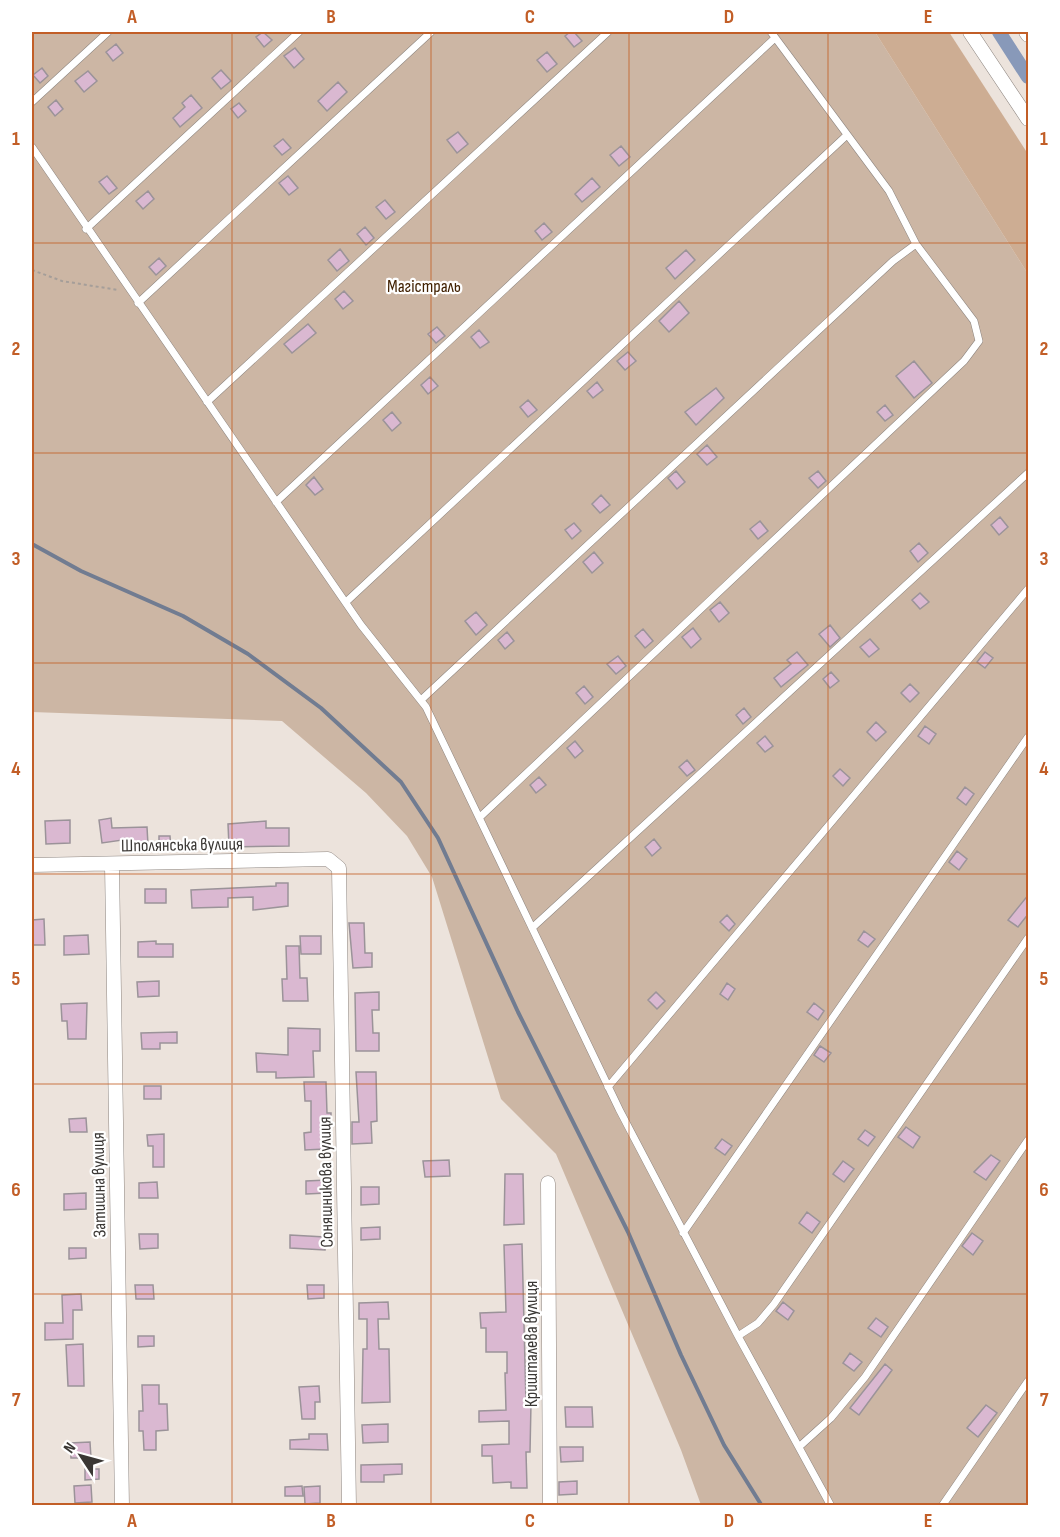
<svg xmlns="http://www.w3.org/2000/svg" width="1060" height="1537" font-family="'Sofia Sans Condensed',sans-serif">
<style>
.green{fill:#ccb6a4}
.forest{fill:#cdad93}
.lines{fill:none;stroke-linecap:round;stroke-linejoin:round}
.stream{stroke:#717c91;stroke-width:4}
.canal{stroke:#8899b9;stroke-width:14}
.building{fill:#dab8d1;stroke:#9b9399;stroke-width:1.5}
.lane-casing{stroke:#8e8680;stroke-width:8}
.street-casing{stroke:#8e8680;stroke-width:15}
.path{stroke:#a59e99;stroke-width:2;stroke-dasharray:3 3;stroke-linecap:butt}
.lane{stroke:#fff;stroke-width:7}
.street{stroke:#fff;stroke-width:14}
.grid{fill:none;stroke:#c25e27;stroke-width:1.5;stroke-opacity:0.55}
.labels{text-anchor:middle;dominant-baseline:central;stroke-width:4.5;stroke-linejoin:round;paint-order:stroke}
.park-label{font-size:18px;fill:#412102;stroke:#fff}
.street-label{font-size:18px;fill:#3a3734;stroke:#fff}
.neatline{fill:none;stroke:#c25e27;stroke-width:2}
.grid-label{font-size:20px;text-anchor:middle;font-weight:bold;fill:#c25e27}
</style>
<rect width="100%" height="100%" fill="#ece3dc"/>
<path class="green" d="M 32,32 L 875,32 L 1028,274 L 1028,1505 L 701,1505 L 681,1450 L 556,1154 L 501,1099 L 432,877 L 407,836 L 366,793 L 282,721 L 32,712 Z"/>
<path class="forest" d="M 875,32 L 949,32 L 1028,154 L 1028,274 Z"/>
<g class="lines">
<path class="stream" d="M 32,544 L 81,571 L 183,616 L 248,654 L 321,708 L 401,782 L 438,838 L 518,1012 L 628,1232 L 681,1355 L 724,1445 L 762,1506"/>
<path class="canal" d="M 999,32 L 1028,77"/>
</g>
<path class="building" d="M 263,32 L 272,40 L 264,47 L 256,37 Z
M 570,32 L 574,32 L 582,41 L 574,47 L 565,36 Z
M 116,44 L 123,53 L 113,61 L 106,52 Z
M 295,48 L 304,59 L 294,68 L 284,56 Z
M 547,52 L 557,64 L 547,72 L 537,60 Z
M 42,68 L 48,76 L 40,83 L 33,75 Z
M 221,70 L 231,81 L 221,89 L 212,78 Z
M 88,71 L 97,81 L 84,92 L 75,81 Z
M 338,82 L 347,92 L 327,111 L 318,101 Z
M 191,95 L 202,108 L 180,127 L 173,118 L 185,107 L 182,103 Z
M 56,100 L 63,109 L 55,116 L 48,107 Z
M 239,103 L 246,111 L 238,118 L 231,109 Z
M 458,132 L 468,144 L 457,153 L 447,140 Z
M 283,139 L 291,148 L 282,155 L 274,146 Z
M 621,146 L 630,157 L 619,166 L 610,155 Z
M 107,176 L 117,188 L 109,194 L 99,182 Z
M 288,176 L 298,188 L 289,195 L 279,183 Z
M 592,178 L 600,187 L 582,202 L 575,194 Z
M 148,191 L 154,199 L 143,209 L 136,201 Z
M 385,200 L 395,212 L 386,219 L 376,207 Z
M 544,223 L 552,232 L 542,240 L 535,231 Z
M 365,227 L 374,238 L 366,245 L 357,234 Z
M 340,249 L 349,261 L 337,271 L 328,260 Z
M 686,250 L 695,260 L 675,279 L 666,268 Z
M 159,258 L 166,266 L 156,275 L 149,267 Z
M 344,291 L 353,301 L 343,309 L 335,299 Z
M 679,301 L 689,313 L 669,332 L 659,321 Z
M 308,324 L 316,333 L 292,353 L 284,344 Z
M 437,327 L 445,336 L 436,343 L 428,334 Z
M 479,330 L 489,342 L 480,348 L 471,337 Z
M 628,352 L 636,361 L 625,370 L 617,361 Z
M 914,361 L 932,383 L 914,398 L 896,376 Z
M 430,377 L 438,386 L 428,394 L 421,385 Z
M 597,382 L 603,390 L 593,398 L 587,391 Z
M 716,388 L 724,398 L 696,425 L 685,412 Z
M 528,400 L 537,410 L 528,417 L 520,407 Z
M 885,405 L 893,415 L 885,421 L 877,412 Z
M 392,412 L 401,423 L 392,431 L 383,420 Z
M 707,445 L 717,457 L 707,465 L 697,454 Z
M 676,471 L 685,482 L 677,489 L 668,478 Z
M 818,471 L 826,481 L 818,488 L 809,478 Z
M 314,477 L 323,489 L 315,495 L 306,485 Z
M 601,495 L 610,505 L 600,513 L 592,504 Z
M 1000,517 L 1008,527 L 999,535 L 991,525 Z
M 760,521 L 768,531 L 758,539 L 750,529 Z
M 574,523 L 581,531 L 572,539 L 565,530 Z
M 919,543 L 928,553 L 918,562 L 910,551 Z
M 594,552 L 603,563 L 592,573 L 583,562 Z
M 920,593 L 929,602 L 920,609 L 912,600 Z
M 720,602 L 729,613 L 719,622 L 710,610 Z
M 476,612 L 487,625 L 476,635 L 465,621 Z
M 830,625 L 840,638 L 830,647 L 819,634 Z
M 693,628 L 701,639 L 691,648 L 682,637 Z
M 643,629 L 653,641 L 645,648 L 635,636 Z
M 507,632 L 514,641 L 505,649 L 498,640 Z
M 870,639 L 879,649 L 869,657 L 860,647 Z
M 797,652 L 808,665 L 781,687 L 774,678 L 791,664 L 787,660 Z
M 985,652 L 993,658 L 985,668 L 977,662 Z
M 618,656 L 626,666 L 616,674 L 607,664 Z
M 831,672 L 839,681 L 830,688 L 823,679 Z
M 910,684 L 919,693 L 910,702 L 901,693 Z
M 584,686 L 593,697 L 585,704 L 576,693 Z
M 744,708 L 751,717 L 743,724 L 736,715 Z
M 876,722 L 886,732 L 876,741 L 867,732 Z
M 925,726 L 936,734 L 929,744 L 918,736 Z
M 765,736 L 773,746 L 765,752 L 757,743 Z
M 575,741 L 583,751 L 575,758 L 567,748 Z
M 687,760 L 695,770 L 687,776 L 679,767 Z
M 840,769 L 850,778 L 843,786 L 833,776 Z
M 539,777 L 546,785 L 536,793 L 530,785 Z
M 965,787 L 974,794 L 966,805 L 957,798 Z
M 111,818 L 112,828 L 147,827 L 148,845 L 129,846 L 129,839 L 102,843 L 99,820 Z
M 70,820 L 70,843 L 46,844 L 45,821 Z
M 266,821 L 266,828 L 289,828 L 289,846 L 229,847 L 228,824 Z
M 159,836 L 170,836 L 171,851 L 159,851 Z
M 654,839 L 661,848 L 652,856 L 645,847 Z
M 957,851 L 967,859 L 959,870 L 949,862 Z
M 276,883 L 288,883 L 288,906 L 253,910 L 253,897 L 228,898 L 228,907 L 192,908 L 191,890 L 276,886 Z
M 145,889 L 166,889 L 166,903 L 145,903 Z
M 1029,894 L 1029,913 L 1018,927 L 1008,920 Z
M 727,915 L 735,924 L 729,931 L 720,922 Z
M 44,919 L 45,945 L 32,945 L 32,920 Z
M 349,923 L 364,923 L 365,953 L 372,953 L 372,967 L 353,968 Z
M 864,931 L 875,939 L 868,947 L 858,940 Z
M 88,935 L 89,954 L 64,955 L 64,936 Z
M 300,936 L 321,936 L 321,954 L 301,954 Z
M 156,941 L 156,944 L 173,944 L 173,957 L 138,957 L 138,942 Z
M 286,946 L 299,946 L 300,978 L 307,978 L 308,1001 L 283,1001 L 282,979 L 287,979 Z
M 159,981 L 159,996 L 138,997 L 137,982 Z
M 727,983 L 735,989 L 728,1000 L 720,994 Z
M 379,992 L 379,1010 L 372,1010 L 373,1033 L 379,1033 L 379,1051 L 356,1051 L 355,993 Z
M 656,992 L 665,1001 L 657,1009 L 648,1000 Z
M 87,1003 L 86,1039 L 68,1039 L 67,1021 L 62,1021 L 61,1004 Z
M 814,1003 L 824,1011 L 818,1020 L 807,1012 Z
M 288,1028 L 320,1029 L 320,1051 L 313,1051 L 314,1077 L 276,1078 L 276,1072 L 257,1072 L 256,1053 L 288,1055 Z
M 177,1032 L 177,1043 L 160,1043 L 160,1049 L 142,1049 L 141,1033 Z
M 820,1046 L 831,1053 L 824,1062 L 814,1055 Z
M 356,1072 L 376,1072 L 377,1121 L 371,1122 L 372,1143 L 352,1144 L 352,1122 L 359,1122 Z
M 304,1082 L 326,1082 L 327,1113 L 331,1113 L 331,1126 L 324,1126 L 325,1149 L 305,1150 L 304,1133 L 311,1132 L 311,1101 L 305,1101 Z
M 144,1086 L 161,1086 L 161,1099 L 144,1099 Z
M 86,1118 L 87,1132 L 70,1132 L 69,1119 Z
M 906,1127 L 920,1137 L 913,1148 L 898,1137 Z
M 865,1130 L 875,1137 L 868,1146 L 858,1139 Z
M 164,1134 L 164,1167 L 153,1167 L 153,1146 L 148,1146 L 147,1135 Z
M 722,1139 L 732,1146 L 725,1155 L 715,1148 Z
M 991,1155 L 1000,1161 L 986,1180 L 974,1172 Z
M 449,1160 L 450,1176 L 425,1177 L 423,1161 Z
M 843,1161 L 854,1169 L 844,1182 L 833,1174 Z
M 505,1174 L 523,1174 L 524,1224 L 504,1225 Z
M 327,1180 L 327,1193 L 306,1194 L 306,1181 Z
M 157,1182 L 158,1198 L 139,1198 L 139,1183 Z
M 361,1187 L 379,1187 L 379,1204 L 361,1205 Z
M 86,1193 L 86,1209 L 64,1210 L 64,1194 Z
M 807,1212 L 820,1222 L 812,1233 L 799,1223 Z
M 380,1227 L 380,1239 L 361,1240 L 361,1228 Z
M 972,1233 L 983,1241 L 973,1255 L 962,1246 Z
M 139,1234 L 158,1234 L 158,1248 L 140,1249 Z
M 290,1235 L 325,1237 L 325,1250 L 290,1248 Z
M 522,1244 L 526,1403 L 531,1403 L 530,1452 L 526,1452 L 527,1488 L 511,1488 L 511,1482 L 493,1483 L 492,1456 L 482,1456 L 482,1445 L 509,1444 L 509,1421 L 479,1422 L 479,1411 L 506,1410 L 505,1373 L 507,1373 L 507,1352 L 486,1352 L 486,1328 L 481,1328 L 480,1313 L 506,1312 L 504,1245 Z
M 69,1248 L 86,1248 L 86,1258 L 69,1259 Z
M 135,1285 L 153,1285 L 154,1299 L 136,1299 Z
M 307,1285 L 324,1285 L 324,1298 L 308,1299 Z
M 81,1294 L 82,1310 L 73,1310 L 73,1339 L 45,1340 L 45,1323 L 63,1323 L 62,1295 Z
M 388,1302 L 389,1319 L 378,1319 L 379,1349 L 389,1349 L 390,1402 L 362,1403 L 363,1349 L 367,1349 L 367,1319 L 359,1319 L 359,1303 Z
M 783,1302 L 794,1311 L 788,1320 L 776,1311 Z
M 876,1318 L 888,1327 L 881,1337 L 868,1328 Z
M 138,1336 L 154,1336 L 154,1346 L 138,1347 Z
M 83,1344 L 84,1386 L 68,1386 L 66,1345 Z
M 850,1353 L 862,1362 L 854,1371 L 843,1363 Z
M 885,1364 L 892,1370 L 859,1415 L 850,1408 Z
M 142,1385 L 159,1385 L 159,1404 L 167,1404 L 168,1430 L 156,1431 L 156,1450 L 144,1450 L 143,1431 L 139,1431 L 139,1411 L 143,1411 Z
M 319,1386 L 320,1402 L 315,1402 L 315,1419 L 302,1419 L 299,1387 Z
M 986,1405 L 997,1413 L 978,1437 L 967,1428 Z
M 565,1407 L 592,1407 L 593,1427 L 566,1427 Z
M 388,1424 L 388,1442 L 363,1443 L 362,1425 Z
M 309,1434 L 327,1434 L 328,1450 L 290,1449 L 290,1440 L 309,1439 Z
M 90,1442 L 91,1458 L 71,1458 L 70,1443 Z
M 560,1447 L 583,1447 L 583,1461 L 561,1462 Z
M 402,1464 L 402,1474 L 384,1475 L 384,1482 L 361,1482 L 361,1465 Z
M 85,1469 L 99,1469 L 99,1479 L 85,1480 Z
M 577,1481 L 577,1494 L 559,1495 L 559,1482 Z
M 91,1485 L 92,1502 L 75,1503 L 74,1486 Z
M 302,1486 L 303,1496 L 285,1496 L 285,1487 Z
M 320,1486 L 320,1503 L 305,1504 L 304,1487 Z"/>
<g class="lines">
<defs>
<path id="lane" d="M 32,102 L 108,32
M 32,147 L 361,625 L 426,707 L 619,1109 L 738,1336 L 831,1506
M 86,229 L 299,32
M 138,303 L 431,32
M 207,402 L 608,32
M 276,502 L 775,38
M 346,602 L 847,135
M 421,700 L 893,261 L 916,244
M 480,817 L 964,361 L 979,341 L 974,321 L 916,244 L 889,191 L 771,32
M 532,928 L 1028,473
M 608,1087 L 1028,589
M 683,1233 L 1028,737
M 738,1336 L 758,1323 L 774,1304 L 1028,938
M 800,1446 L 831,1418 L 865,1377 L 1028,1140
M 942,1506 L 1028,1381"/>
<path id="street" d="M 970,32 L 1028,119
M 1026,32 L 1028,35
M 32,865 L 328,859 L 339,868 L 349,1506
M 112,865 L 122,1506
M 548,1183 L 550,1506"/>
</defs>
<use href="#lane" class="lane-casing"/>
<use href="#street" class="street-casing"/>
<path class="path" d="M 32,270 L 62,281 L 118,290"/>
<use href="#lane" class="lane"/>
<use href="#street" class="street"/>
</g>
<path class="grid" d="M 232,32 L 232,1506M 431,32 L 431,1506M 629,32 L 629,1506M 828,32 L 828,1506M 32,243 L 1028,243M 32,453 L 1028,453M 32,663 L 1028,663M 32,874 L 1028,874M 32,1084 L 1028,1084M 32,1294 L 1028,1294"/>
<g class="labels">
<g class="park-label">
<text x="424" y="286">Магістраль</text>
</g>
<g class="street-label">
<text transform="translate(182 845) rotate(-1)">Шполянська вулиця</text>
<text transform="translate(326 1182) rotate(-91)">Соняшникова вулиця</text>
<text transform="translate(99 1185) rotate(-91)">Затишна вулиця</text>
<text transform="translate(531 1344) rotate(-90)">Кришталева вулиця</text>
</g>
</g>
<rect width="1060" height="1537" fill="none" stroke="#ffffff" stroke-width="66"/>
<g transform="translate(81 1456) rotate(306)" stroke="#ffffff" stroke-width="4.5" paint-order="stroke">
<path d="M0-4.5L10 22L0 15L-10 22Z" fill="#3a3734"/>
<text y="-9" font-size="16" font-weight="bold" text-anchor="middle" fill="#3a3734">N</text>
</g>
<rect x="33" y="33" width="994" height="1471" class="neatline"/>
<g class="grid-label">
<text x="132" y="23">A</text>
<text x="331" y="23">B</text>
<text x="530" y="23">C</text>
<text x="729" y="23">D</text>
<text x="928" y="23">E</text>
<text x="16" y="145">1</text>
<text x="1044" y="145">1</text>
<text x="16" y="355">2</text>
<text x="1044" y="355">2</text>
<text x="16" y="565">3</text>
<text x="1044" y="565">3</text>
<text x="16" y="775">4</text>
<text x="1044" y="775">4</text>
<text x="16" y="985">5</text>
<text x="1044" y="985">5</text>
<text x="16" y="1196">6</text>
<text x="1044" y="1196">6</text>
<text x="16" y="1406">7</text>
<text x="1044" y="1406">7</text>
<text x="132" y="1527">A</text>
<text x="331" y="1527">B</text>
<text x="530" y="1527">C</text>
<text x="729" y="1527">D</text>
<text x="928" y="1527">E</text>
</g>
</svg>
